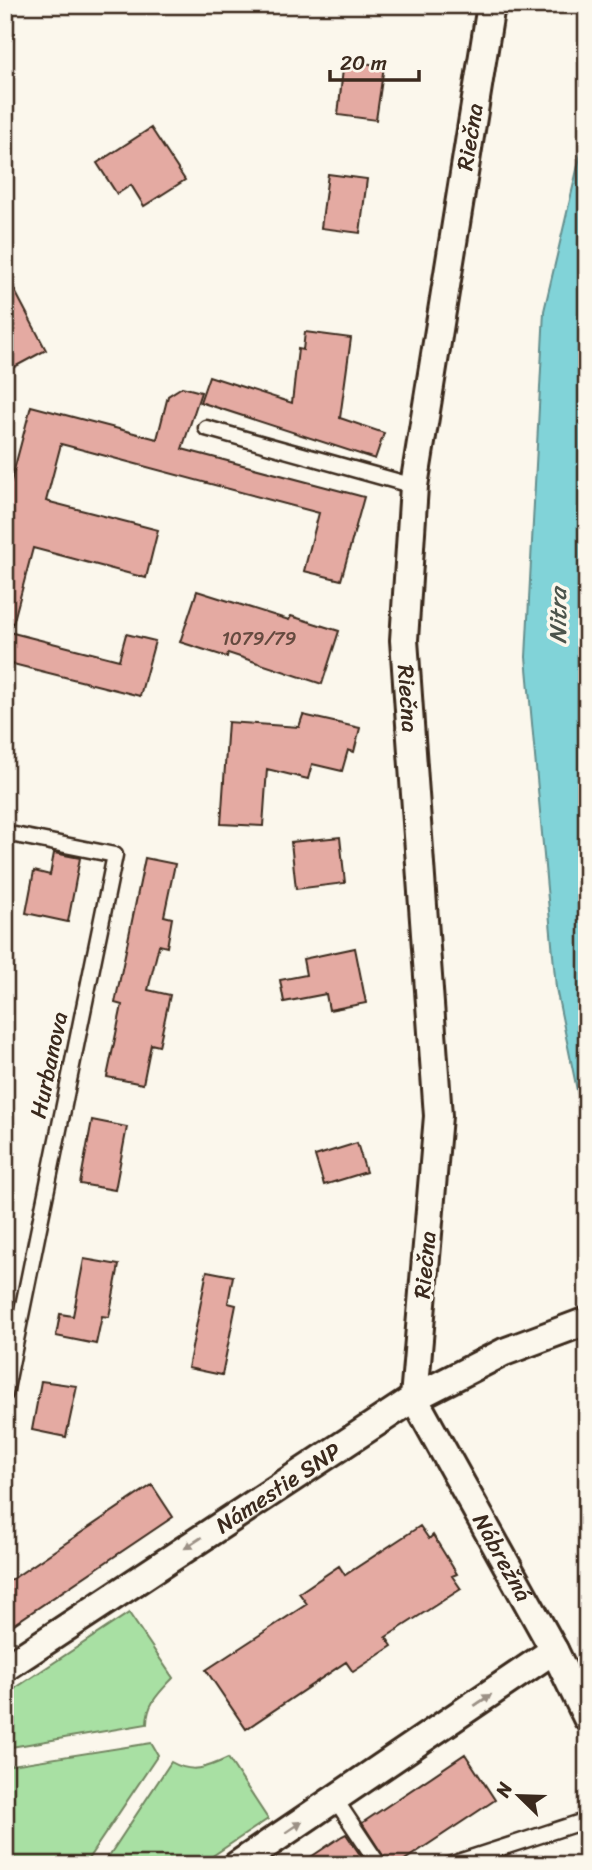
<svg xmlns="http://www.w3.org/2000/svg" width="592" height="1870" font-family="Sriracha,sans-serif">
<style>
.green{fill:#a8e0a3;stroke:#728560;stroke-width:2}
.water{fill:#81d3d8;stroke:#658f8e;stroke-width:2}
.building{fill:#e4aaa2;stroke:#3b2a1e;stroke-width:2}
.lines{fill:none;stroke-linecap:round;stroke-linejoin:round}
.lane-casing{stroke:#3b2a1e;stroke-width:19}
.street-casing{stroke:#3b2a1e;stroke-width:32}
.lane{stroke:#fbf7ec;stroke-width:14}
.street{stroke:#fbf7ec;stroke-width:26}
.oneway{fill:#9b9085}
.labels{text-anchor:middle;dominant-baseline:central;stroke-width:7;stroke-linejoin:round;paint-order:stroke}
.number-label{font-size:19px;fill:#654a3f}
.street-label{font-size:23px;fill:#3b2a1e;stroke:#fbf7ec}
.water-label{font-size:24px;font-style:italic;fill:#4c544c;stroke:#fbf7ec}
</style>
<rect width="100%" height="100%" fill="#fbf7ec"/>
<filter id="ink" filterUnits="userSpaceOnUse"><feTurbulence type="fractalNoise" baseFrequency=".0143" numOctaves="2"/><feDisplacementMap in="SourceGraphic" scale="14" xChannelSelector="R" yChannelSelector="G"/><feConvolveMatrix kernelMatrix="1 2 1 2 8 2 1 2 1" color-interpolation-filters="sRGB"/></filter>
<g filter="url(#ink)">
<path class="green" d="M 129,1613 L 173,1678 C 160,1692 147,1703 147,1724 L 5,1748 L 5,1695 Z
M 151,1743 L 158,1755 L 84,1865 L 10,1865 L 5,1858 L 5,1766 Z
M 228,1758 L 268,1819 L 199,1865 L 103,1865 L 171,1762 C 192,1774 207,1768 228,1758 Z"/>
<path class="water" d="M 587,127 L 587,1139 L 556,988 L 526,657 L 544,311 Z"/>
<path class="building" d="M 344,60 L 384,66 L 376,120 L 338,115 Z
M 151,128 L 185,180 L 144,206 L 131,185 L 117,194 L 97,163 Z
M 328,174 L 367,179 L 360,233 L 321,228 Z
M 5,272 L 46,350 L 5,372 Z
M 305,332 L 351,338 L 340,418 L 384,433 L 375,459 L 200,402 L 209,376 L 292,403 L 298,349 L 303,350 Z
M 182,387 L 201,392 L 182,449 L 364,497 L 341,580 L 304,571 L 319,513 L 61,444 L 46,501 L 158,530 L 146,578 L 33,548 L 13,624 L 5,623 L 5,504 L 31,406 L 157,439 L 168,396 Z
M 197,591 L 289,620 L 291,616 L 339,631 L 322,684 L 228,653 L 227,657 L 180,642 Z
M 5,631 L 119,660 L 126,634 L 155,641 L 140,696 L 5,662 Z
M 303,715 L 360,728 L 354,752 L 348,750 L 342,771 L 312,764 L 308,779 L 267,769 L 263,826 L 221,824 L 228,722 L 299,727 Z
M 340,837 L 345,883 L 296,889 L 291,842 Z
M 54,853 L 80,858 L 68,922 L 26,913 L 34,871 L 50,875 Z
M 145,858 L 175,864 L 164,916 L 172,918 L 167,947 L 159,945 L 148,990 L 170,995 L 159,1046 L 151,1044 L 143,1084 L 107,1077 L 122,1005 L 115,1003 Z
M 355,948 L 366,1003 L 329,1010 L 326,994 L 284,1002 L 280,980 L 306,975 L 303,959 Z
M 92,1120 L 127,1127 L 115,1190 L 80,1184 Z
M 357,1143 L 366,1172 L 324,1185 L 315,1156 Z
M 84,1259 L 119,1265 L 109,1317 L 102,1316 L 96,1344 L 56,1336 L 60,1314 L 73,1316 Z
M 207,1271 L 233,1276 L 228,1303 L 236,1305 L 222,1375 L 188,1368 Z
M 41,1381 L 77,1386 L 66,1437 L 32,1430 Z
M 152,1485 L 173,1517 L 5,1630 L 5,1584 Z
M 420,1526 L 429,1539 L 433,1535 L 457,1574 L 452,1576 L 461,1589 L 386,1637 L 392,1646 L 353,1672 L 346,1662 L 246,1729 L 206,1670 L 307,1604 L 299,1593 L 339,1566 L 345,1575 Z
M 465,1754 L 495,1800 L 397,1865 L 389,1865 L 362,1823 Z
M 346,1834 L 367,1865 L 299,1865 L 342,1836 Z"/>
<g class="lines">
<defs>
<path id="lane" d="M 206,428 L 414,486
M 5,833 L 115,855 L 5,1394
M 335,1799 L 379,1865
M 449,1865 L 587,1820"/>
<g id="street">
<path id="s1" d="M 491,5 L 414,486 L 404,640 L 438,1116 L 414,1398 L 554,1650 L 587,1718"/>
<path id="s2" d="M 5,1668 L 414,1398 L 504,1352 L 587,1321"/>
<path d="M 237,1865 L 554,1650"/>
</g>
</defs>
<use href="#lane" class="lane-casing"/>
<use href="#street" class="street-casing"/>
<use href="#lane" class="lane"/>
<use href="#street" class="street"/>
</g>
<defs><path id="oneway-solid" d="M-6-.8H1V-3.2L6.5 0L1 3.2V.8H-6Z" transform="scale(1.75)"/></defs>
<g class="oneway">
<use href="#oneway-solid" transform="translate(193 1543) rotate(147)"/>
<use href="#oneway-solid" transform="translate(483 1700) rotate(-34)"/>
<use href="#oneway-solid" transform="translate(294 1827) rotate(-34)"/>
</g>
</g>
<g class="labels">
<g class="number-label">
<text x="259" y="638">1079/79</text>
</g>
<g class="street-label">
<text transform="translate(470 137) rotate(-81)">Riečna</text>
<text stroke="none"><textPath href="#s1" startOffset="700">Riečna</textPath></text>
<text transform="translate(49 1065) rotate(-78)">Hurbanova</text>
<text transform="translate(425 1265) rotate(-85)">Riečna</text>
<text stroke="none"><textPath href="#s2" startOffset="327">Námestie SNP</textPath></text>
<text stroke="none"><textPath href="#s1" startOffset="1584">Nábrežná</textPath></text>
</g>
<g class="water-label">
<text transform="translate(558 616) rotate(-90)">Nitra</text>
</g>
</g>
<rect width="592" height="1870" fill="none" stroke="#fbf7ec" stroke-width="28"/>
<rect x="14" y="14" width="564" height="1842" fill="none" stroke="#3b2a1e" stroke-width="2.5" filter="url(#ink)"/>
<g transform="translate(519 1796) rotate(293)" stroke="#fbf7ec" stroke-width="5" paint-order="stroke">
<path d="M0-5L12 26L0 18L-12 26Z" fill="#3b2a1e"/>
<text y="-10" font-size="19" font-weight="bold" text-anchor="middle" fill="#3b2a1e">N</text>
</g>
<path d="M330 70v10h89v-10" fill="none" stroke="#3b2a1e" stroke-width="3.5"/>
<text x="340" y="70" font-size="21" fill="#3b2a1e" stroke="#fbf7ec" stroke-width="5" paint-order="stroke">20 m</text>
</svg>
